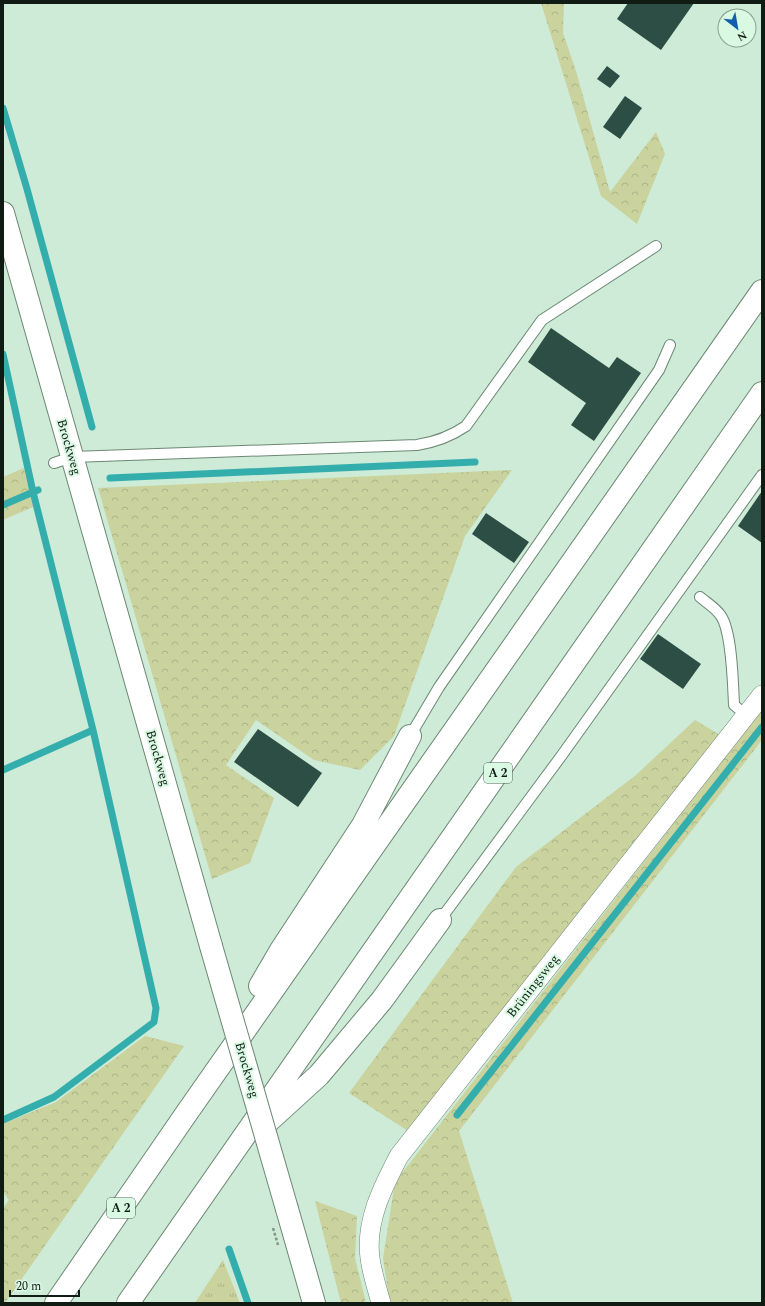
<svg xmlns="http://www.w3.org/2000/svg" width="765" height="1306" font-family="Spectral,serif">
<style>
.grass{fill:url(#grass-tufts)}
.forest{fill:url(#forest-crowns)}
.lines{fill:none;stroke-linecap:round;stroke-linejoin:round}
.stream{stroke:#33aead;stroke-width:7}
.building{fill:#2d4e45}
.service-casing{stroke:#6c8874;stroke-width:12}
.minor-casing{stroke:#6c8874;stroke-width:20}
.tertiary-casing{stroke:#6c8874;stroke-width:24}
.motorway-casing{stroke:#6c8874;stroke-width:24}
.service{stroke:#fff;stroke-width:10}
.minor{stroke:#fff;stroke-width:19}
.tertiary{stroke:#fff;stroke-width:22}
.motorway{stroke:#fff;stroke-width:22}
.tertiary-bridge-casing{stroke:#6c8874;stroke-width:24;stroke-linecap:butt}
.path-bridge{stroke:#809687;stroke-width:2.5;stroke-dasharray:3 2;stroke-linecap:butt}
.tertiary-bridge{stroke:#fff;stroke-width:22}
.labels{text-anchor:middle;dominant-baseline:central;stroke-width:4;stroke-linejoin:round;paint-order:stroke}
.shield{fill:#daf9e3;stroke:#4d5e52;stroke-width:1}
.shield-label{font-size:12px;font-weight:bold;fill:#101b14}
.street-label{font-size:13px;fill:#101b14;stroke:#daf9e3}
</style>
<defs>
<pattern id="grass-tufts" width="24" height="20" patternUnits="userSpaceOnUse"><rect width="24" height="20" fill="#cad29e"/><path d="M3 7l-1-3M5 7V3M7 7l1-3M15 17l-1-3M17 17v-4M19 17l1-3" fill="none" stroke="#acb487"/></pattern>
<pattern id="forest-crowns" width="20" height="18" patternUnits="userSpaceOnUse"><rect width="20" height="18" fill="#cad29e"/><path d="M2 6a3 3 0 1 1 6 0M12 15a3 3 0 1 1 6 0" fill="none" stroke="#acb487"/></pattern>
</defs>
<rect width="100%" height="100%" fill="#cdebd6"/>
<path class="grass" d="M 223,1260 L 240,1303 L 195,1303 Z"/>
<path class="forest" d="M 541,3 L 564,3 L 563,33 L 576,71 L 610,192 L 656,132 L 665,154 L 637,224 L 601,196 Z
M 24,468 L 33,507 L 3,520 L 3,477 Z
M 512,470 L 465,536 L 394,736 L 360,770 L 314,760 L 256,720 L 226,765 L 274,798 L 250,863 L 212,879 L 98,488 Z
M 762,710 L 762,740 L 459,1131 L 513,1303 L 390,1303 L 383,1258 L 395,1182 Z
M 695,720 L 720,735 L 408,1131 L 349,1093 L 516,867 L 636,775 Z
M 145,1036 L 184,1046 L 5,1303 L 3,1303 L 3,1208 L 9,1200 L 3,1192 L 3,1124 L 56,1102 Z
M 315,1201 L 357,1216 L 355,1258 L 366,1303 L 341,1303 Z"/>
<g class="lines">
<path class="stream" d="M 3,108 L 27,189 L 92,427
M 3,354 L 33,492 L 93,730 L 156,1008 L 154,1022 L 54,1097 L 3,1120
M 110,478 L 475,462
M 3,505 L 38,490
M 3,770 L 93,730
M 457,1115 L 762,727
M 229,1249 L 248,1303"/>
</g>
<path class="building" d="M 628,3 L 694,3 L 661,50 L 617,19 Z
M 607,66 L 620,76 L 610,88 L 597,79 Z
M 625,96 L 642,108 L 620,139 L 603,127 Z
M 551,328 L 609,368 L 617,357 L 641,373 L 594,441 L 571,425 L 586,403 L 528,362 Z
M 762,491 L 762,543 L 738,526 Z
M 486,513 L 529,542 L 514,563 L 472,534 Z
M 658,634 L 701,664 L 683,689 L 640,659 Z
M 258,729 L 322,773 L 298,807 L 234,762 Z"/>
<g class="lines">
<defs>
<path id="service" d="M 54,463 L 72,457 L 417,445 C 436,442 450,437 466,426 L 542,320 L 656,246
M 700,597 C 707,603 716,608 721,616 C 732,632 733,684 734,705 L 746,715
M 410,736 L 439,687 L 659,370 L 670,345
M 440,920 L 562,755 L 762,475"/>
<path id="minor" d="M 381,1303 C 377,1288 372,1273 370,1258 C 365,1221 383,1187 399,1156 L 762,695"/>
<path id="tertiary" d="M 3,213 L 211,946
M 287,1209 L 314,1303"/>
<path id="motorway" d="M 260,986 L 281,950 L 363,825 L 410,736
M 262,1127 L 319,1075 L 382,1000 L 440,920
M 56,1303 L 186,1114 L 762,291
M 128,1303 L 762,393"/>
</defs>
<use href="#service" class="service-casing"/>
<use href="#minor" class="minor-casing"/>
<use href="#tertiary" class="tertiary-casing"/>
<use href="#motorway" class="motorway-casing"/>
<use href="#service" class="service"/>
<use href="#minor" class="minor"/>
<use href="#tertiary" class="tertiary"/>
<use href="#motorway" class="motorway"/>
<defs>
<path id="tertiary-bridge" d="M 211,946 L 287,1209"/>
</defs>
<use href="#tertiary-bridge" class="tertiary-bridge-casing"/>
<path class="path-bridge" d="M 273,1228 L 278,1245"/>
<use href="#tertiary-bridge" class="tertiary-bridge"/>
</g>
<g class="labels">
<g class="shield">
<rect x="484" y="763" width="28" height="20" rx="3"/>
<rect x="107" y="1198" width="28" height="20" rx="3"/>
</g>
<g class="shield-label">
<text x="498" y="773">A 2</text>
<text x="121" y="1208">A 2</text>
</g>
<g class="street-label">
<text transform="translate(69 447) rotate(74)">Brockweg</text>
<text transform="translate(158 758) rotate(74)">Brockweg</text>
<text transform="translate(533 986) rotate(-52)">Brüningsweg</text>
<text transform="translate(247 1070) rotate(74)">Brockweg</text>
</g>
</g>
<rect width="765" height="1306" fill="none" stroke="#101b14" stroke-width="8"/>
<g transform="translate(737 28) rotate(149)"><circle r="19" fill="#daf9e3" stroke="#89a090"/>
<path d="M0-3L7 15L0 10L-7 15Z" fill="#0f5fae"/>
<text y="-6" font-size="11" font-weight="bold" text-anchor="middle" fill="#101b14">N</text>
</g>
<path d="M10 1290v6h69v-6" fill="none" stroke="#101b14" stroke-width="2"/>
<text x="16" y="1290" font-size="12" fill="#101b14" stroke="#daf9e3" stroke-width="3" paint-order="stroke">20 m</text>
</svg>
